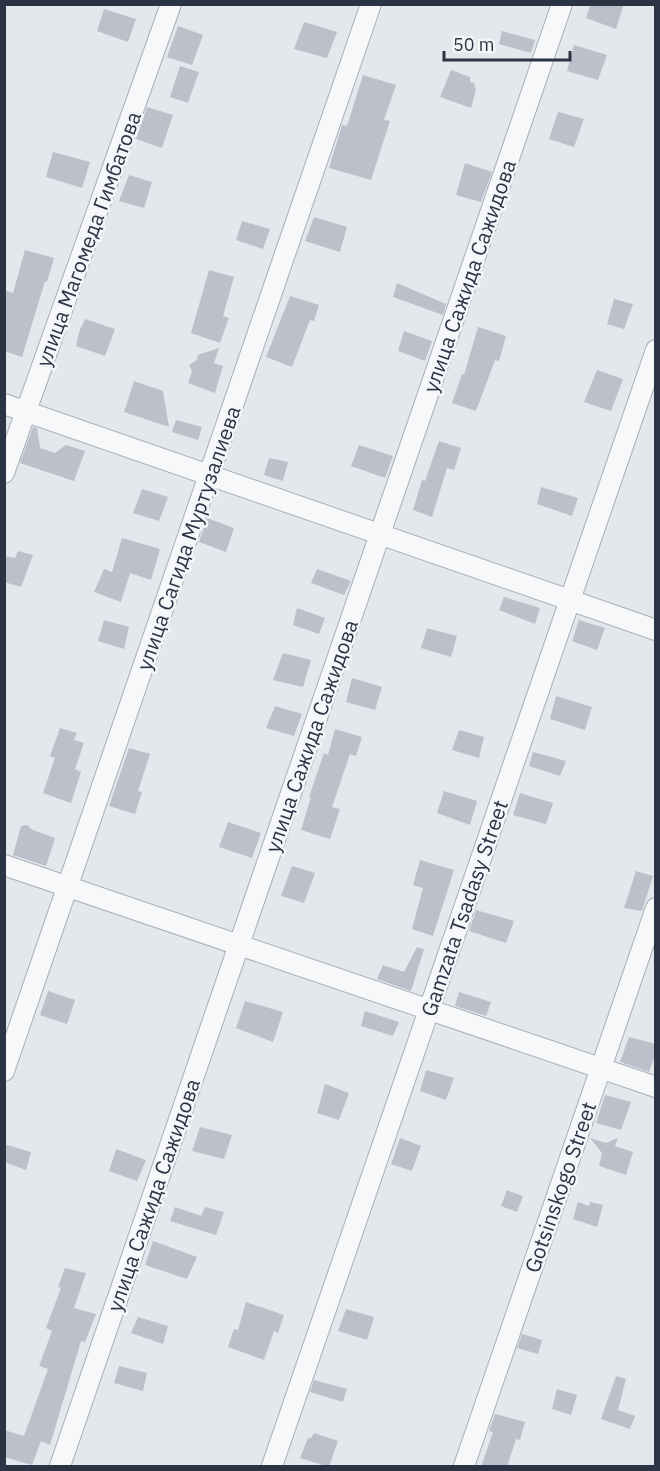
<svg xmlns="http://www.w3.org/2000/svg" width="660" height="1471" font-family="'IBM Plex Sans',sans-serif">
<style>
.building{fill:#bbc0ca}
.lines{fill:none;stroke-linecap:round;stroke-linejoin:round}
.minor-casing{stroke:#a9aeb7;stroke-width:22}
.minor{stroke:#f7f8fa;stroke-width:20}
.labels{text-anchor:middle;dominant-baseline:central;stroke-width:5;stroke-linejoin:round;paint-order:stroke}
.street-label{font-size:21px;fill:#2b3445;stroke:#f4f6f9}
</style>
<rect width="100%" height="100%" fill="#e4e7ec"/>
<path class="building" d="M 591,4 L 624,4 L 616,29 L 586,18 Z
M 104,9 L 136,19 L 128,42 L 97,31 Z
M 304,22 L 337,32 L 327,58 L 294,49 Z
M 178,26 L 203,35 L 192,65 L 167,57 Z
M 502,31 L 535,40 L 531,53 L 499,44 Z
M 574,45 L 607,55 L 598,80 L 567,71 Z
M 180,66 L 199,72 L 188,103 L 170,97 Z
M 451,70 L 470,77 L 470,82 L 474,83 L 476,90 L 471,108 L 440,97 Z
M 363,75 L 396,85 L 384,120 L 390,121 L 371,180 L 329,168 L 342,125 L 347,126 Z
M 147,107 L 173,115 L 162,148 L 136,139 Z
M 558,112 L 584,119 L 574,147 L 549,139 Z
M 53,152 L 90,162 L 82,188 L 46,177 Z
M 465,163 L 492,172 L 481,202 L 456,195 Z
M 129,175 L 152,182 L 144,208 L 119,201 Z
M 314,217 L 347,227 L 340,252 L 305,241 Z
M 242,221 L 270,229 L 263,249 L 236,240 Z
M 25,250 L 54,258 L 47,282 L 45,281 L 22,357 L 4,351 L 4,290 L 13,293 Z
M 209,270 L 234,277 L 223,316 L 229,318 L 220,343 L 191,333 Z
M 397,283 L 446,304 L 443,315 L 393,297 Z
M 290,296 L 319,305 L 314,321 L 310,320 L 292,367 L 266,357 Z
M 614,299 L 633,304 L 624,329 L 607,324 Z
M 85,319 L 115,329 L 105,356 L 76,346 L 79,332 Z
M 478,327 L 506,336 L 499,361 L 495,360 L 476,411 L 452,403 L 462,374 L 464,375 Z
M 404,331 L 432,341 L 425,361 L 398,351 Z
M 219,348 L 214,363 L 223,366 L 215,393 L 188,383 L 192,371 L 189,365 L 197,360 L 198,355 Z
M 597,370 L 623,379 L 611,411 L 584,402 Z
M 134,381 L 163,391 L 169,427 L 124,412 Z
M 176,420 L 202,427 L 198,440 L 172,432 Z
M 33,427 L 37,428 L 40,448 L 55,453 L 66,445 L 85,451 L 74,481 L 20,463 Z
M 439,441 L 461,448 L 454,470 L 447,468 L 432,517 L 413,510 L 422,480 L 425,481 Z
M 359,445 L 393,456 L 385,478 L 351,466 Z
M 269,458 L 288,462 L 283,481 L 264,475 Z
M 541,487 L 578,498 L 572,516 L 537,504 Z
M 142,489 L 168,497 L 159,521 L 133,513 Z
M 207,518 L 234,528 L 226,552 L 199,542 Z
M 122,538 L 160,549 L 151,580 L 130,573 L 121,602 L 94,592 L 104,569 L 112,572 Z
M 18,551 L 33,555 L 21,587 L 4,582 L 4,556 L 15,558 Z
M 317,569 L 351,581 L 344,595 L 311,583 Z
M 504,597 L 540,608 L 535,624 L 499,610 Z
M 297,608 L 325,618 L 319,634 L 293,625 Z
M 104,620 L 129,627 L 124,649 L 98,641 Z
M 579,620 L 605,628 L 597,650 L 572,641 Z
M 427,628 L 457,636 L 451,657 L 421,648 Z
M 283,653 L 311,660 L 303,687 L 273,680 Z
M 352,678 L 382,687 L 375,710 L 346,702 Z
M 556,696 L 592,707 L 585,730 L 550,719 Z
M 275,706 L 302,714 L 294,736 L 266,728 Z
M 60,728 L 77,733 L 74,740 L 84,743 L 75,769 L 81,772 L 71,803 L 43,793 L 55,758 L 50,756 Z
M 335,729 L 362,737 L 356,756 L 350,754 L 332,807 L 340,809 L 330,839 L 301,830 L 311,797 L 309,797 L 324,753 L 328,755 Z
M 459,730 L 484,737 L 479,758 L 452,750 Z
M 129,748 L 150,754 L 138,791 L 142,792 L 135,814 L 109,806 Z
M 533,752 L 566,761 L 560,776 L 529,766 Z
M 444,791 L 477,801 L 470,825 L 437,813 Z
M 520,793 L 553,803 L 546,824 L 513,815 Z
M 228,822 L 261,833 L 252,858 L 219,847 Z
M 27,825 L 33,830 L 55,838 L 46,866 L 13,855 L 21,826 Z
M 420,860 L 454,870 L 433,936 L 412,929 L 423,888 L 413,885 Z
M 292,866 L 315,873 L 304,903 L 281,896 Z
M 636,871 L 653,876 L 642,911 L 624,908 Z
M 476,910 L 514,921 L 506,943 L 469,931 Z
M 417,947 L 424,949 L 411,991 L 377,979 L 383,965 L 404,972 Z
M 48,991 L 75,1000 L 67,1024 L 40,1015 Z
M 459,992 L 491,1002 L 486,1016 L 455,1006 Z
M 245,1001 L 283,1012 L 273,1042 L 236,1028 Z
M 365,1011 L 399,1022 L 393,1036 L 361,1026 Z
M 629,1037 L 656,1044 L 656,1053 L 649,1072 L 620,1062 Z
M 426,1070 L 454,1078 L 446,1100 L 420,1091 Z
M 325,1084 L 349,1093 L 339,1120 L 317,1113 Z
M 605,1095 L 631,1102 L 621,1130 L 596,1123 Z
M 200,1127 L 232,1135 L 224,1159 L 192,1151 Z
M 400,1138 L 421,1146 L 412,1171 L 391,1164 Z
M 590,1138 L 606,1143 L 618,1138 L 615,1146 L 633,1152 L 626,1175 L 599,1166 L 602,1153 Z
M 4,1144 L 31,1152 L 26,1170 L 4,1162 Z
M 116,1149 L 146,1160 L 137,1181 L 109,1171 Z
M 507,1190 L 523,1196 L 517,1212 L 501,1206 Z
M 578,1202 L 589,1206 L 590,1202 L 603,1205 L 597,1227 L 573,1219 Z
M 175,1207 L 201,1216 L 205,1207 L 224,1212 L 216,1235 L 170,1221 Z
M 153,1241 L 197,1257 L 187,1279 L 145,1265 Z
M 65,1268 L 86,1273 L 74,1308 L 96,1314 L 85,1342 L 81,1341 L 50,1445 L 41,1441 L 32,1465 L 4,1457 L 4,1430 L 24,1436 L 48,1369 L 39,1366 L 52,1331 L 46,1328 L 61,1288 L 58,1287 Z
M 246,1302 L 284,1315 L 278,1333 L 274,1331 L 264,1360 L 228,1347 L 234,1329 L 238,1330 Z
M 346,1309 L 374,1317 L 367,1340 L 338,1331 Z
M 138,1317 L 168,1326 L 163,1344 L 131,1333 Z
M 522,1334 L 542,1340 L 538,1354 L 517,1348 Z
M 119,1366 L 147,1373 L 143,1391 L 114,1383 Z
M 616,1376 L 626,1379 L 618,1410 L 635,1416 L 630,1429 L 601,1419 Z
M 314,1380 L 347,1389 L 343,1402 L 310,1392 Z
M 557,1389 L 577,1395 L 571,1415 L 552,1409 Z
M 495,1414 L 525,1422 L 520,1440 L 516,1439 L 507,1467 L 481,1467 L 493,1432 L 489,1431 Z
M 314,1433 L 338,1441 L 329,1467 L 300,1458 L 308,1438 L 311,1438 Z"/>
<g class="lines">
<defs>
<path id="minor" d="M 4,404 L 656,630
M 4,473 L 171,4
M 4,865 L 656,1087
M 4,1071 L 371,4
M 60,1466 L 562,4
M 272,1466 L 656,350
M 464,1466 L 656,908"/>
</defs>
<use href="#minor" class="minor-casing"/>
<use href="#minor" class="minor"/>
</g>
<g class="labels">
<g class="street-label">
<text transform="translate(88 239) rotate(-70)">улица Магомеда Гимбатова</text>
<text transform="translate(469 276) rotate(-71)">улица Сажида Сажидова</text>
<text transform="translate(188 538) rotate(-71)">улица Сагида Муртузалиева</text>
<text transform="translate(311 736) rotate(-71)">улица Сажида Сажидова</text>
<text transform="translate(464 908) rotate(-71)">Gamzata Tsadasy Street</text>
<text transform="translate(560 1187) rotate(-71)">Gotsinskogo Street</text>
<text transform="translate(153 1195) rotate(-71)">улица Сажида Сажидова</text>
</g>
</g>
<rect width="660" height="1471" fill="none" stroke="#2b3445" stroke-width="12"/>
<path d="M444 51v9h126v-9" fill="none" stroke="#2b3445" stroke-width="3"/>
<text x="453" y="51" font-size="18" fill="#2b3445" stroke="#f4f6f9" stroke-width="4.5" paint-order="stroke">50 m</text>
</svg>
